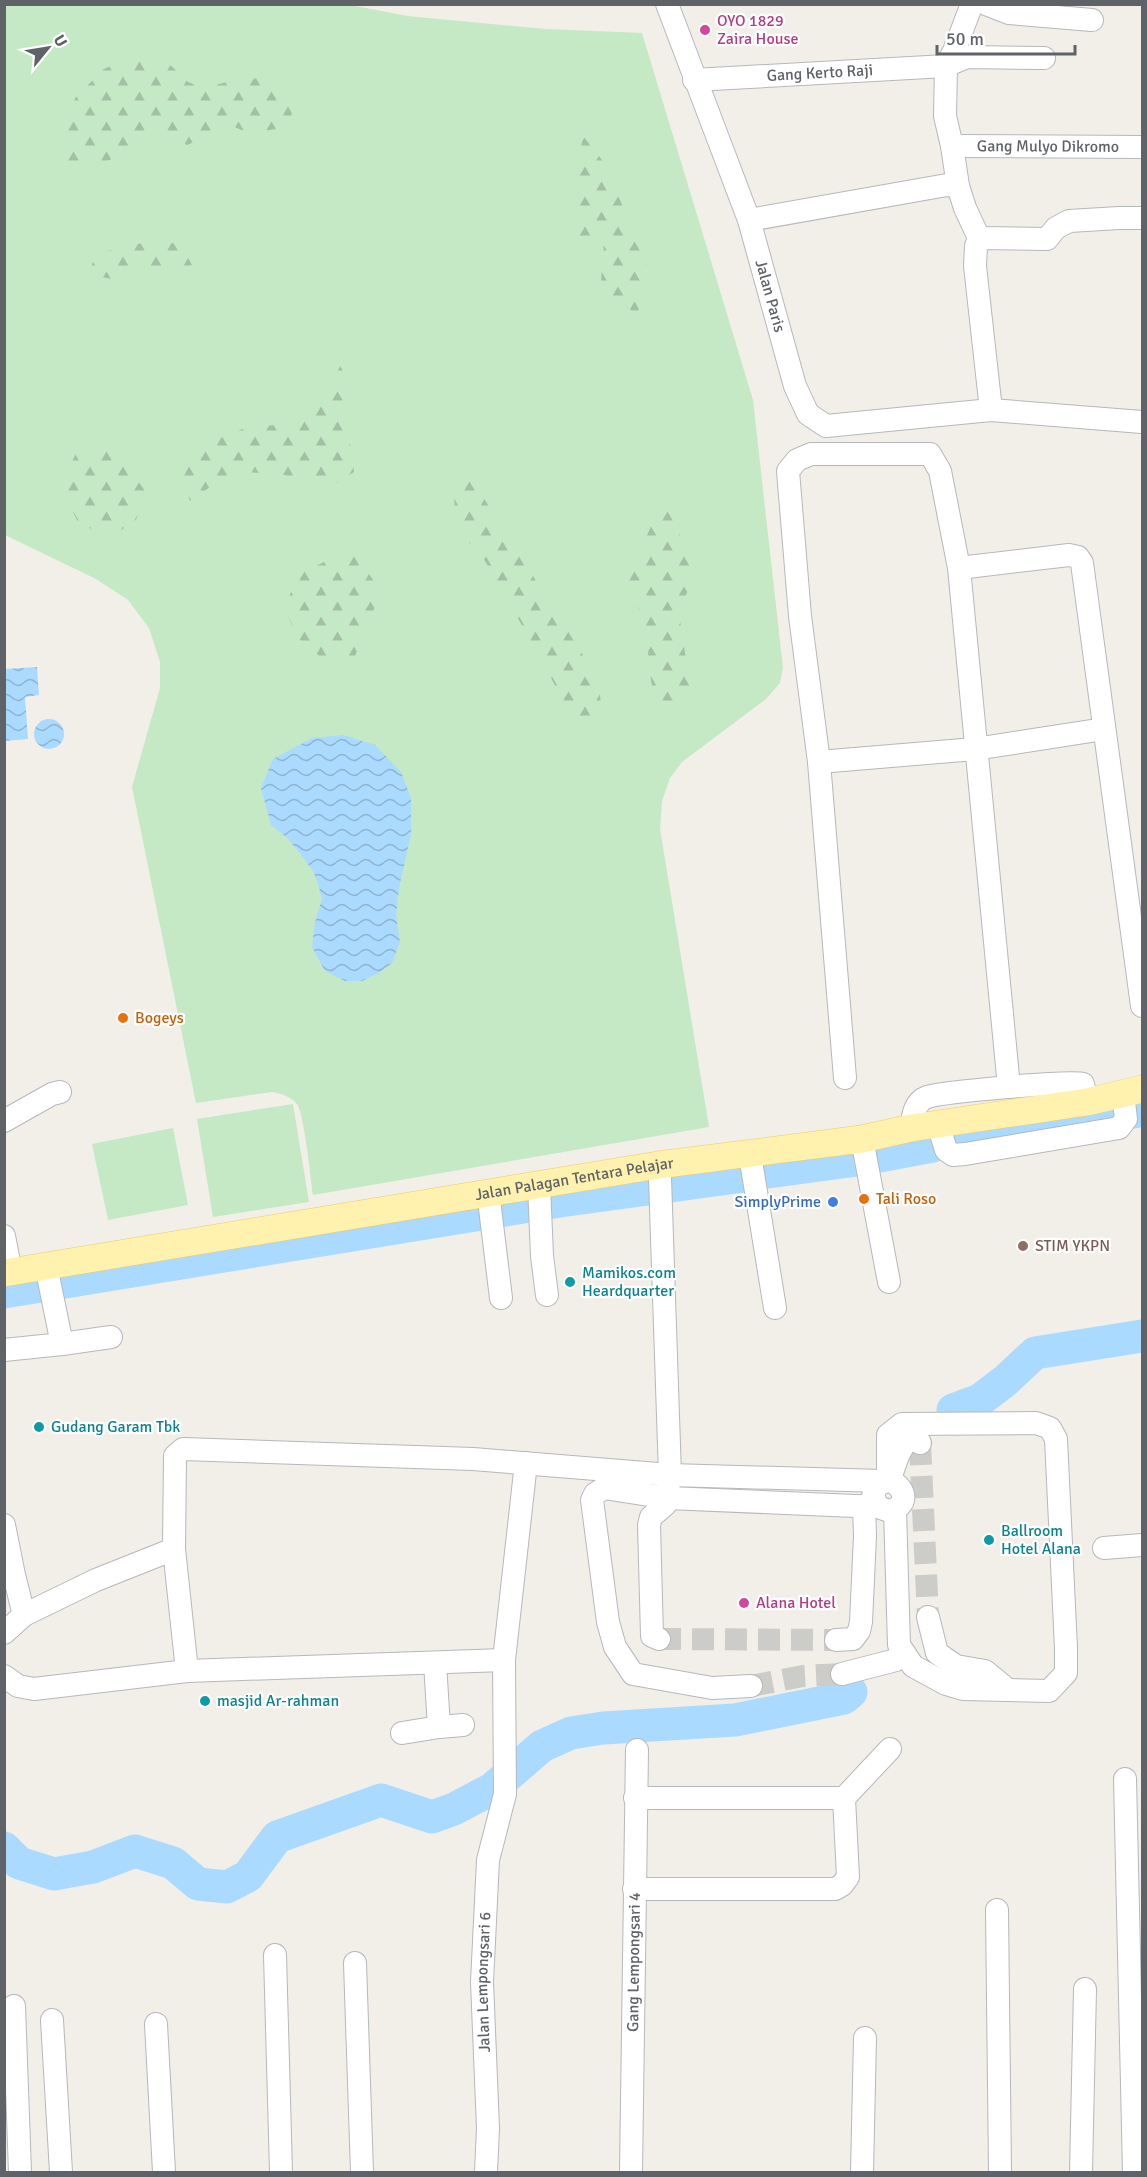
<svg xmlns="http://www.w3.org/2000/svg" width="1147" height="2177" font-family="Signika,sans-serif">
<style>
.green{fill:#c5e8c5}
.forest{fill:url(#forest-firs)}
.water{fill:url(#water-waves)}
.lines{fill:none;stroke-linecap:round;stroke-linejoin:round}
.river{stroke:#aadaff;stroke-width:33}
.minor-tunnel{stroke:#ccccc8;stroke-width:22;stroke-dasharray:22 11;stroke-linecap:butt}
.minor-casing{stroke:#b5b8bc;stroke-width:24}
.major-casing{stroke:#f2c960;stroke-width:28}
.minor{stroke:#fff;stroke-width:22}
.major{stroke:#fff2af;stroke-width:27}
.hotel-dot{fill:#d1479c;stroke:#fff;stroke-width:2}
.food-dot{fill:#e8710a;stroke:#fff;stroke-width:2}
.shop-dot{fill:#3f7fe0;stroke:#fff;stroke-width:2}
.education-dot{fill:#8d6e63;stroke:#fff;stroke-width:2}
.culture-dot{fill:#0f9aa8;stroke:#fff;stroke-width:2}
.labels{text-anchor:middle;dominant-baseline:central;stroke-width:4.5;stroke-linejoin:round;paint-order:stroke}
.hotel-label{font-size:16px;fill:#b23c85;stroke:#fff;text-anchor:start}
.street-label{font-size:16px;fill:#5f6368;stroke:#fff}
.food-label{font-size:16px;fill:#c56008;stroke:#fff;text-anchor:start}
.shop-label{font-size:16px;fill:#366cbe;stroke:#fff;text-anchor:end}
.education-label{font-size:16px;fill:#785e54;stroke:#fff;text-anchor:start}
.culture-label{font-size:16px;fill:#0d838f;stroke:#fff;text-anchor:start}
</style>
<defs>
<pattern id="forest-firs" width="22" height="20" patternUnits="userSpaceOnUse" patternTransform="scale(1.5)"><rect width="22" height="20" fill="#c5e8c5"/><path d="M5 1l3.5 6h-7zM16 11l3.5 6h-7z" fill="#a3c0a4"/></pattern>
<pattern id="water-waves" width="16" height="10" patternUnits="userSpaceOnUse" patternTransform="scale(1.5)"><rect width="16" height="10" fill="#aadaff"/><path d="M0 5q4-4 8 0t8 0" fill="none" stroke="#8eb4d2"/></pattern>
</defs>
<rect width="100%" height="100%" fill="#f1efe8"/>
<path class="green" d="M 345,4 L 407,16 L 545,29 L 642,33 L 753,400 L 783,668 L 780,683 L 766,699 L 682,762 L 670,778 L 662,801 L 660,829 L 709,1127 L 313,1195 C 311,1180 304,1113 297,1104 C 290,1096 282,1094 272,1092 L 196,1103 L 132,787 L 160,688 L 160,662 L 149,628 L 128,600 L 96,579 L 5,535 L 5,5 Z
M 293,1104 L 309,1202 L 213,1217 L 197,1119 Z
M 173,1128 L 188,1205 L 108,1220 L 92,1144 Z"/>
<path class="forest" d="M 138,54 L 165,60 L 188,82 L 203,88 L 239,79 L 272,78 L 293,103 L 290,127 L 249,133 L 232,126 L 187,145 C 147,126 152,138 119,156 C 104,164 84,165 67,166 L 65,138 L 75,98 L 104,69 Z
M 583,136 L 606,165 L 652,279 L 637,313 L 600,295 L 605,230 L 580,242 L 577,170 Z
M 142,243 L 180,243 L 192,265 L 167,274 L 139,267 L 116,280 L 88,274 L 97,253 Z
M 341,365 L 347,383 L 347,424 L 354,472 L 330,487 L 285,475 L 233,471 L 190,501 L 182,480 L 190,464 L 210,442 L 250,426 L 283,425 L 312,420 L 322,396 Z
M 116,449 L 145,491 L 136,520 L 109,538 L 78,522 L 61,487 L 76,453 Z
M 473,473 L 483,497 L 598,679 L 603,721 L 585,722 L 568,711 L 543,662 L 485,561 L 455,525 L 454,484 Z
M 663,495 L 695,571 L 679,614 L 692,698 L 656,705 L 649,670 L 647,629 L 628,584 Z
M 336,556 L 357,556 L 381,592 L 353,661 L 327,662 L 301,641 L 284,609 L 298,575 Z"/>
<path class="water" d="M 37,667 L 39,695 L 25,697 L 28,739 L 5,741 L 5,669 Z
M34 734a15 15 0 1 1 30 0a15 15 0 1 1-30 0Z
M 343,735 L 375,745 L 401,772 L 411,798 L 411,834 L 399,888 L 396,916 L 400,942 L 392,963 L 379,973 L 362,981 L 345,981 L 325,971 L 312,947 L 315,922 L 322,899 L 318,884 L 313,871 L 299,852 L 285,836 L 271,825 L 261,788 L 273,759 L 312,738 Z"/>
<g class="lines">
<path class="river" d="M 1134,1112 L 1142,1110
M 953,1143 L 1114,1115
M 874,1157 L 933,1146
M 768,1172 L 857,1160
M 4,1292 L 560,1201 L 744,1176
M 953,1410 L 980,1400 L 1005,1381 L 1035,1353 L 1142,1336
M 4,1848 L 19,1863 L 54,1874 L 93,1867 L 135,1851 L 173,1863 L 198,1884 L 227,1887 L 248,1876 L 277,1837 L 381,1800 L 432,1817 L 454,1809 L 492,1789 L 542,1746 L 571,1733 L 603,1728 L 735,1720 L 844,1698 L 851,1692"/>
<path class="minor-tunnel" d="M 920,1443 L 928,1617
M 659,1639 L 836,1640
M 751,1686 L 803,1676 L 842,1674"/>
<defs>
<g id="minor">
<path id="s1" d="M 667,4 L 749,220 L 795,386 L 808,414 L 826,426 L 991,410 L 1142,422"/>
<path d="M 972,4 L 954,51 L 946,66 L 945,116 L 952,146 L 958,186 L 965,208 L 979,238"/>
<path d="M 986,4 L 1009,13 L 1092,20"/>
<path id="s2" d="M 694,80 L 946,66 L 967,57 L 1044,58"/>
<path id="s3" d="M 952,146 L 1142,147"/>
<path d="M 749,220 L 947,185 L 958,186"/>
<path d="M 991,410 L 975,266 L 976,246 L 979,238 L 1047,239 L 1056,228 L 1069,221 L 1119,218 L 1142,218"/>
<path d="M 959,568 L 1069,555 L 1078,557 L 1082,563 L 1142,1006"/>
<path d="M 819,762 L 975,749 L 1104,729"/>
<path d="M 845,1078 L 819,762 L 800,616 L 788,471 L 797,460 L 811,454 L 930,454 L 940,471 L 959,568 L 1009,1087"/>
<path d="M 4,1121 L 52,1094 L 60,1092"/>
<path d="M 938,1124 L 946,1150 L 953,1155 L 965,1154 L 1119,1128 L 1126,1119 L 1123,1094"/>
<path d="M 911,1128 C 913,1116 914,1102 927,1097 C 943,1092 1072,1080 1083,1084 L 1087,1102"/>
<path d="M 862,1139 L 889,1282"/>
<path d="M 750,1155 L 775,1308"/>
<path d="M 658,1165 L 660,1178 L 670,1475 L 666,1504 L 651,1517 L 649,1525 L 652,1636 L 659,1639"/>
<path d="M 539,1185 L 542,1256 L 547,1295"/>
<path d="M 488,1192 L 501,1298"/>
<path d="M 4,1236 L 11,1272"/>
<path d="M 62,1344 L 111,1337"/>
<path d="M 4,1350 L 62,1344 L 46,1266"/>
<path d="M 892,1473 C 897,1458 900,1448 910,1437 L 917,1438 L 920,1443"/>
<path d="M 888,1480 L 888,1435 L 902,1424 L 1036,1423 L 1050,1428 L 1056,1439 L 1066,1648 L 1066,1673 L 1049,1691 L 963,1689 L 946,1684 L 913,1666 L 899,1645 L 895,1510"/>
<path d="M 4,1525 L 14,1575 L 24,1615"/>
<path d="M 1104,1548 L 1142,1545"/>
<path d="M 174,1549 L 187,1671"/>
<path d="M 928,1617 L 937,1653 L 956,1666 L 985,1671 L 1007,1689"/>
<path d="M 4,1633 L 24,1615 L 96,1580 L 174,1549 L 175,1456 L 183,1449 L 473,1459 L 670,1475 L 882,1481"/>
<path d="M 836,1640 L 853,1639 L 859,1631 L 861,1622 L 865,1536 L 864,1506"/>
<path d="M 435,1663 L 439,1727 L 463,1725"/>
<path d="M 842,1674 L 896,1660"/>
<path d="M 4,1676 L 18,1686 L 34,1689 L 187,1671 L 504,1660"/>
<path d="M 751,1686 L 712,1688 L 633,1674 L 615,1647 L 608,1622 L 592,1500 L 595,1494 L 604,1488 L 668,1498 L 878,1507 L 889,1511 C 909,1506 907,1489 890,1480 L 877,1485 L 873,1496 L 878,1507"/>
<path d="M 402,1733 L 439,1727"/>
<path d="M 1125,1779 L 1134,2172"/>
<path d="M 635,1798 L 844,1798 L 890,1749"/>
<path d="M 634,1889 L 835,1889 L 842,1885 L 848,1877 L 844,1798"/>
<path d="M 997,1910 L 1000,2172"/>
<path d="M 275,1955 L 281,2172"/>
<path d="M 355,1963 L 362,2172"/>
<path d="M 14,2006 L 20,2172"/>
<path d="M 52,2020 L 61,2172"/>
<path d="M 156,2024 L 164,2172"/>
<path id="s4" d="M 486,2172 L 488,2128 L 482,1982 L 488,1860 L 505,1794 L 504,1660 L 526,1463"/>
<path id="s5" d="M 631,2172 L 637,1750"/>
<path d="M 862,2172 L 865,2038"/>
<path d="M 1081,2172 L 1085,1989"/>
</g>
<g id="major">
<path id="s6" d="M 4,1273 L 658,1165 L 862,1139 L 911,1128 L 1087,1102 L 1142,1089"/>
</g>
</defs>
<use href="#minor" class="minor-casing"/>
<use href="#major" class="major-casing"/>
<use href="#minor" class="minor"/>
<use href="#major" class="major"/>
</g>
<g class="hotel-dot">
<circle cx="705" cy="30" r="6"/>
<circle cx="744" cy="1603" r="6"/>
</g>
<g class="food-dot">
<circle cx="123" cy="1018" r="6"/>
<circle cx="864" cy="1199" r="6"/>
</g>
<circle class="shop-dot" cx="833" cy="1202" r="6"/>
<circle class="education-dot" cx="1023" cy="1246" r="6"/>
<g class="culture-dot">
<circle cx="570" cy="1282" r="6"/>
<circle cx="39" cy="1427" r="6"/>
<circle cx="989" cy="1540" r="6"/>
<circle cx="205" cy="1701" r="6"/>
</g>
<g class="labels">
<g class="hotel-label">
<text x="717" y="21">OYO 1829<tspan x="717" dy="18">Zaira House</tspan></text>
<text x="756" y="1603">Alana Hotel</text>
</g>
<g class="street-label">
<text stroke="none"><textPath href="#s2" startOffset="126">Gang Kerto Raji</textPath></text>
<text stroke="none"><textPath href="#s3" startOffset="96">Gang Mulyo Dikromo</textPath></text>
<text stroke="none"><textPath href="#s1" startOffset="310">Jalan Paris</textPath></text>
<text stroke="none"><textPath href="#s6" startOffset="578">Jalan Palagan Tentara Pelajar</textPath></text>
<text stroke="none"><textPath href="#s5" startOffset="210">Gang Lempongsari 4</textPath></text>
<text stroke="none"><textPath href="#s4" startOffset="190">Jalan Lempongsari 6</textPath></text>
</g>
<g class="food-label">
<text x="135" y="1018">Bogeys</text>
<text x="876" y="1199">Tali Roso</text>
</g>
<g class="shop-label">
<text x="821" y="1202">SimplyPrime</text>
</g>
<g class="education-label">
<text x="1035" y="1246">STIM YKPN</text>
</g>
<g class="culture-label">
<text x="582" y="1273">Mamikos.com<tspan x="582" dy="18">Heardquarter</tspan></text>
<text x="51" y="1427">Gudang Garam Tbk</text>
<text x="1001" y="1531">Ballroom<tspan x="1001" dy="18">Hotel Alana</tspan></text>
<text x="217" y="1701">masjid Ar-rahman</text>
</g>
</g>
<rect width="1147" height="2177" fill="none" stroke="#5f6368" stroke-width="12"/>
<g transform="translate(48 48) rotate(60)" stroke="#ffffff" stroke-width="4.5" paint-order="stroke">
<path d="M0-4.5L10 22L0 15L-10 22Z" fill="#5f6368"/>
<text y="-9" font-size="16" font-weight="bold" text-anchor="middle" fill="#5f6368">U</text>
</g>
<path d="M937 45v9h138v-9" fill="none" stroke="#5f6368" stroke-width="3"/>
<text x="946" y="45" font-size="18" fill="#5f6368" stroke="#ffffff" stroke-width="4.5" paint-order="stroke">50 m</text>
</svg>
